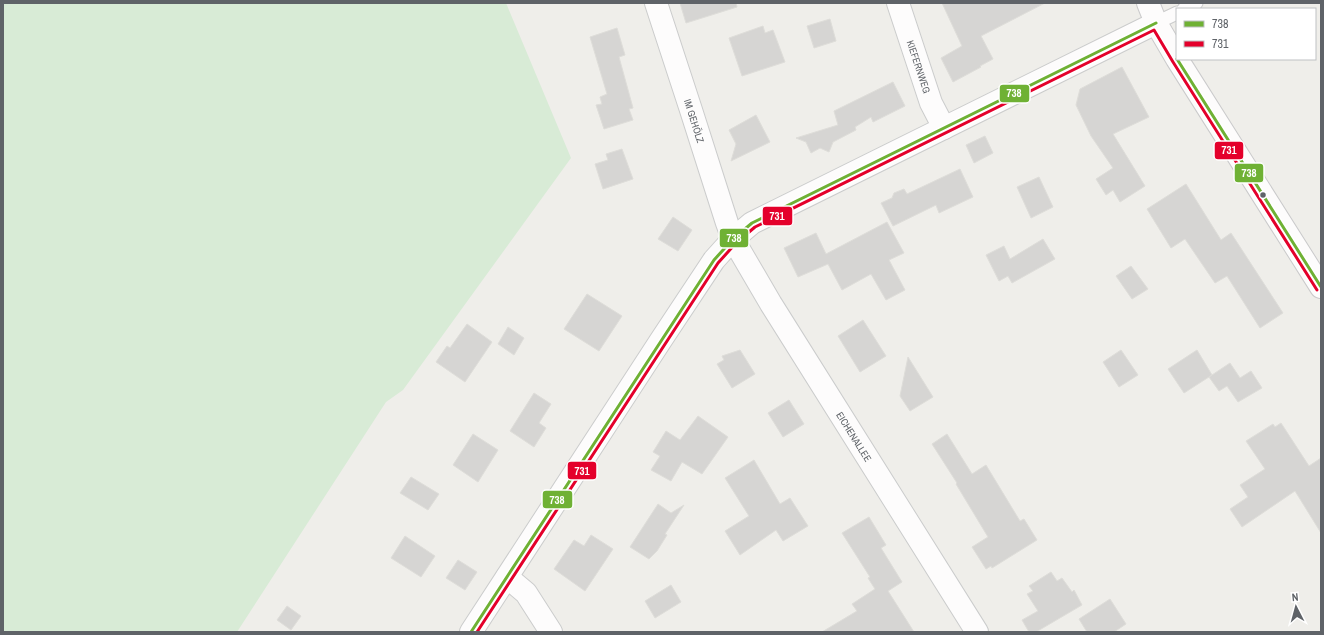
<svg xmlns="http://www.w3.org/2000/svg" width="1324" height="635" font-family="'Archivo Narrow',sans-serif">
<style>
.green{fill:#d8ebd6}
.building{fill:#d6d5d3;stroke:#deddd9}
.lines{fill:none;stroke-linecap:round;stroke-linejoin:round}
.lane-casing{stroke:#cbcccc;stroke-width:15}
.street-casing{stroke:#cbcccc;stroke-width:24}
.secondary-casing{stroke:#cacacb;stroke-width:24}
.lane{stroke:#fdfcfc;stroke-width:13}
.street{stroke:#fdfcfc;stroke-width:22}
.secondary{stroke:#fdfcfc;stroke-width:22}
.bus-1-casing{stroke:#fff;stroke-width:6}
.bus-2-casing{stroke:#fff;stroke-width:6}
.bus-1{stroke:#6fb134;stroke-width:3}
.bus-2{stroke:#e4002b;stroke-width:3}
.bus-dot{fill:#5f6368;stroke:#fff;stroke-width:1.5}
.labels{text-anchor:middle;dominant-baseline:central;stroke-width:3.5;stroke-linejoin:round;paint-order:stroke}
.street-label{font-size:10px;fill:#5f6368;stroke:#fff}
.line-badge{stroke:#fff;stroke-width:1.5}
.badge-label{font-size:11px;text-anchor:middle;font-weight:bold;fill:#fff}
</style>
<rect width="100%" height="100%" fill="#efeeea"/>
<path class="green" d="M 3,3 L 506,3 L 571,158 L 403,390 L 386,402 L 237,632 L 3,632 Z"/>
<path class="building" d="M 680,3 L 736,3 L 737,7 L 686,23 Z
M 942,3 L 1045,3 L 981,36 L 993,59 L 980,66 L 981,67 L 953,82 L 941,58 L 962,46 Z
M 830,19 L 836,41 L 814,48 L 807,26 Z
M 763,26 L 765,33 L 773,30 L 785,62 L 742,76 L 729,38 Z
M 617,28 L 625,55 L 619,57 L 633,108 L 629,109 L 633,120 L 604,129 L 596,105 L 602,104 L 600,97 L 607,94 L 590,37 Z
M 1122,67 L 1149,117 L 1113,134 L 1145,186 L 1120,202 L 1113,190 L 1106,195 L 1096,179 L 1113,168 L 1091,136 L 1076,105 L 1080,89 Z
M 893,82 L 905,106 L 873,122 L 871,117 L 855,127 L 856,130 L 833,142 L 829,152 L 820,148 L 811,153 L 806,142 L 796,138 L 838,125 L 834,111 Z
M 756,115 L 770,142 L 731,161 L 736,144 L 729,130 Z
M 985,136 L 993,153 L 974,163 L 966,145 Z
M 622,149 L 633,179 L 603,189 L 595,164 L 608,160 L 606,154 Z
M 960,169 L 973,197 L 939,213 L 936,205 L 893,226 L 881,203 L 892,198 L 894,193 L 904,189 L 907,194 Z
M 1039,177 L 1053,207 L 1031,218 L 1017,187 Z
M 1186,184 L 1221,240 L 1231,233 L 1283,313 L 1260,328 L 1227,276 L 1215,283 L 1185,239 L 1171,248 L 1147,209 Z
M 673,217 L 692,230 L 678,251 L 658,239 Z
M 887,222 L 904,253 L 889,260 L 905,290 L 886,300 L 871,274 L 842,290 L 828,264 L 798,277 L 784,248 L 816,233 L 826,254 Z
M 1043,239 L 1055,259 L 1012,283 L 1008,276 L 999,281 L 986,255 L 1004,246 L 1010,259 Z
M 1131,266 L 1148,289 L 1132,299 L 1116,276 Z
M 587,294 L 622,316 L 599,351 L 564,329 Z
M 863,320 L 886,356 L 860,372 L 838,336 Z
M 467,324 L 492,342 L 465,382 L 436,362 L 447,346 L 450,348 Z
M 508,327 L 524,338 L 514,355 L 498,344 Z
M 740,350 L 755,374 L 732,388 L 717,364 L 724,360 L 722,356 Z
M 1121,350 L 1138,375 L 1119,387 L 1103,362 Z
M 1197,350 L 1212,375 L 1184,393 L 1168,369 Z
M 908,357 L 933,397 L 910,411 L 900,396 Z
M 1230,363 L 1240,378 L 1251,371 L 1262,388 L 1238,402 L 1227,386 L 1219,391 L 1209,377 Z
M 534,393 L 551,404 L 539,423 L 546,428 L 534,447 L 510,431 Z
M 789,400 L 804,424 L 783,437 L 768,413 Z
M 698,416 L 728,437 L 702,474 L 682,462 L 671,481 L 651,470 L 660,456 L 653,452 L 666,431 L 680,440 Z
M 1281,423 L 1309,466 L 1321,458 L 1321,533 L 1295,491 L 1242,527 L 1230,509 L 1248,497 L 1240,485 L 1265,469 L 1246,441 L 1273,424 L 1275,427 Z
M 473,434 L 498,450 L 478,482 L 453,465 Z
M 947,434 L 972,474 L 986,465 L 1020,521 L 1024,519 L 1037,540 L 992,568 L 991,566 L 986,569 L 972,547 L 988,537 L 956,484 L 957,483 L 932,444 Z
M 754,460 L 780,504 L 790,498 L 808,526 L 783,541 L 776,530 L 740,555 L 725,531 L 749,516 L 725,478 Z
M 411,477 L 439,494 L 428,510 L 400,493 Z
M 658,504 L 671,513 L 684,505 L 665,534 L 667,535 L 657,551 L 649,559 L 630,547 Z
M 869,517 L 886,545 L 881,548 L 902,582 L 888,591 L 914,632 L 822,632 L 857,611 L 852,604 L 875,589 L 868,578 L 870,577 L 842,533 Z
M 591,535 L 613,549 L 585,591 L 554,569 L 574,540 L 584,546 Z
M 405,536 L 435,556 L 421,577 L 391,558 Z
M 458,560 L 477,572 L 465,590 L 446,578 Z
M 1051,572 L 1057,581 L 1062,578 L 1072,592 L 1074,590 L 1082,605 L 1036,632 L 1029,632 L 1022,620 L 1038,611 L 1027,594 L 1033,591 L 1029,586 Z
M 671,585 L 681,602 L 655,618 L 645,601 Z
M 1110,599 L 1126,624 L 1114,632 L 1087,632 L 1079,619 Z
M 287,606 L 301,616 L 291,630 L 277,620 Z"/>
<g class="lines">
<defs>
<path id="lane" d="M 1184,9 L 1196,3
M 1156,23 L 1177,13"/>
<g id="street">
<path id="s1" d="M 656,3 L 691,110 L 727,223 L 733,239 L 771,304 L 977,632"/>
<path id="s2" d="M 898,3 L 931,103 L 944,128"/>
<path d="M 507,577 L 526,593 L 551,632"/>
<path d="M 471,632 L 661,340 L 714,260 L 733,239 L 752,223 L 1156,23"/>
</g>
<path id="secondary" d="M 1148,3 L 1156,23 L 1177,59
M 1177,59 L 1321,287"/>
</defs>
<use href="#lane" class="lane-casing"/>
<use href="#street" class="street-casing"/>
<use href="#secondary" class="secondary-casing"/>
<use href="#lane" class="lane"/>
<use href="#street" class="street"/>
<use href="#secondary" class="secondary"/>
<defs>
<path id="bus-1" d="M 1177,59 L 1321,287
M 471,632 L 714,260 L 733,239 L 752,223 L 1156,23"/>
<path id="bus-2" d="M 1173,62 L 1317,290
M 477,632 L 718,263 L 736,243 L 755,227 L 1154,30 L 1173,62"/>
</defs>
<use href="#bus-1" class="bus-1-casing"/>
<use href="#bus-2" class="bus-2-casing"/>
<use href="#bus-1" class="bus-1"/>
<use href="#bus-2" class="bus-2"/>
</g>
<circle class="bus-dot" cx="1263" cy="195" r="3.5"/>
<g class="labels">
<g class="street-label">
<text stroke="none"><textPath href="#s2" startOffset="67">KIEFERNWEG</textPath></text>
<text stroke="none"><textPath href="#s1" startOffset="124">IM GEHÖLZ</textPath></text>
<text stroke="none"><textPath href="#s1" startOffset="480">EICHENALLEE</textPath></text>
</g>
</g>
<g class="line-badge">
<rect x="999" y="84" width="31" height="19" rx="4" fill="#6fb134"/>
<rect x="1214" y="141" width="30" height="19" rx="4" fill="#e4002b"/>
<rect x="1234" y="163" width="30" height="20" rx="4" fill="#6fb134"/>
<rect x="762" y="206" width="31" height="20" rx="4" fill="#e4002b"/>
<rect x="719" y="228" width="30" height="20" rx="4" fill="#6fb134"/>
<rect x="567" y="461" width="30" height="19" rx="4" fill="#e4002b"/>
<rect x="542" y="490" width="31" height="19" rx="4" fill="#6fb134"/>
</g>
<g class="badge-label">
<text x="1014" y="97">738</text>
<text x="1229" y="154">731</text>
<text x="1249" y="177">738</text>
<text x="777" y="220">731</text>
<text x="734" y="242">738</text>
<text x="582" y="475">731</text>
<text x="557" y="504">738</text>
</g>
<rect width="1324" height="635" fill="none" stroke="#5f6368" stroke-width="8"/>
<rect x="1176" y="8" width="140" height="52" fill="#ffffff" stroke="#bfc1c3"/>
<rect x="1184" y="21" width="20" height="6" fill="#6fb134" stroke="#bfc1c3"/>
<text x="1212" y="28" font-size="12" fill="#5f6368">738</text>
<rect x="1184" y="41" width="20" height="6" fill="#e4002b" stroke="#bfc1c3"/>
<text x="1212" y="48" font-size="12" fill="#5f6368">731</text>
<g transform="translate(1296 607) rotate(354)" stroke="#ffffff" stroke-width="3" paint-order="stroke">
<path d="M0-3L7 15L0 10L-7 15Z" fill="#5f6368"/>
<text y="-6" font-size="11" font-weight="bold" text-anchor="middle" fill="#5f6368">N</text>
</g>
</svg>
